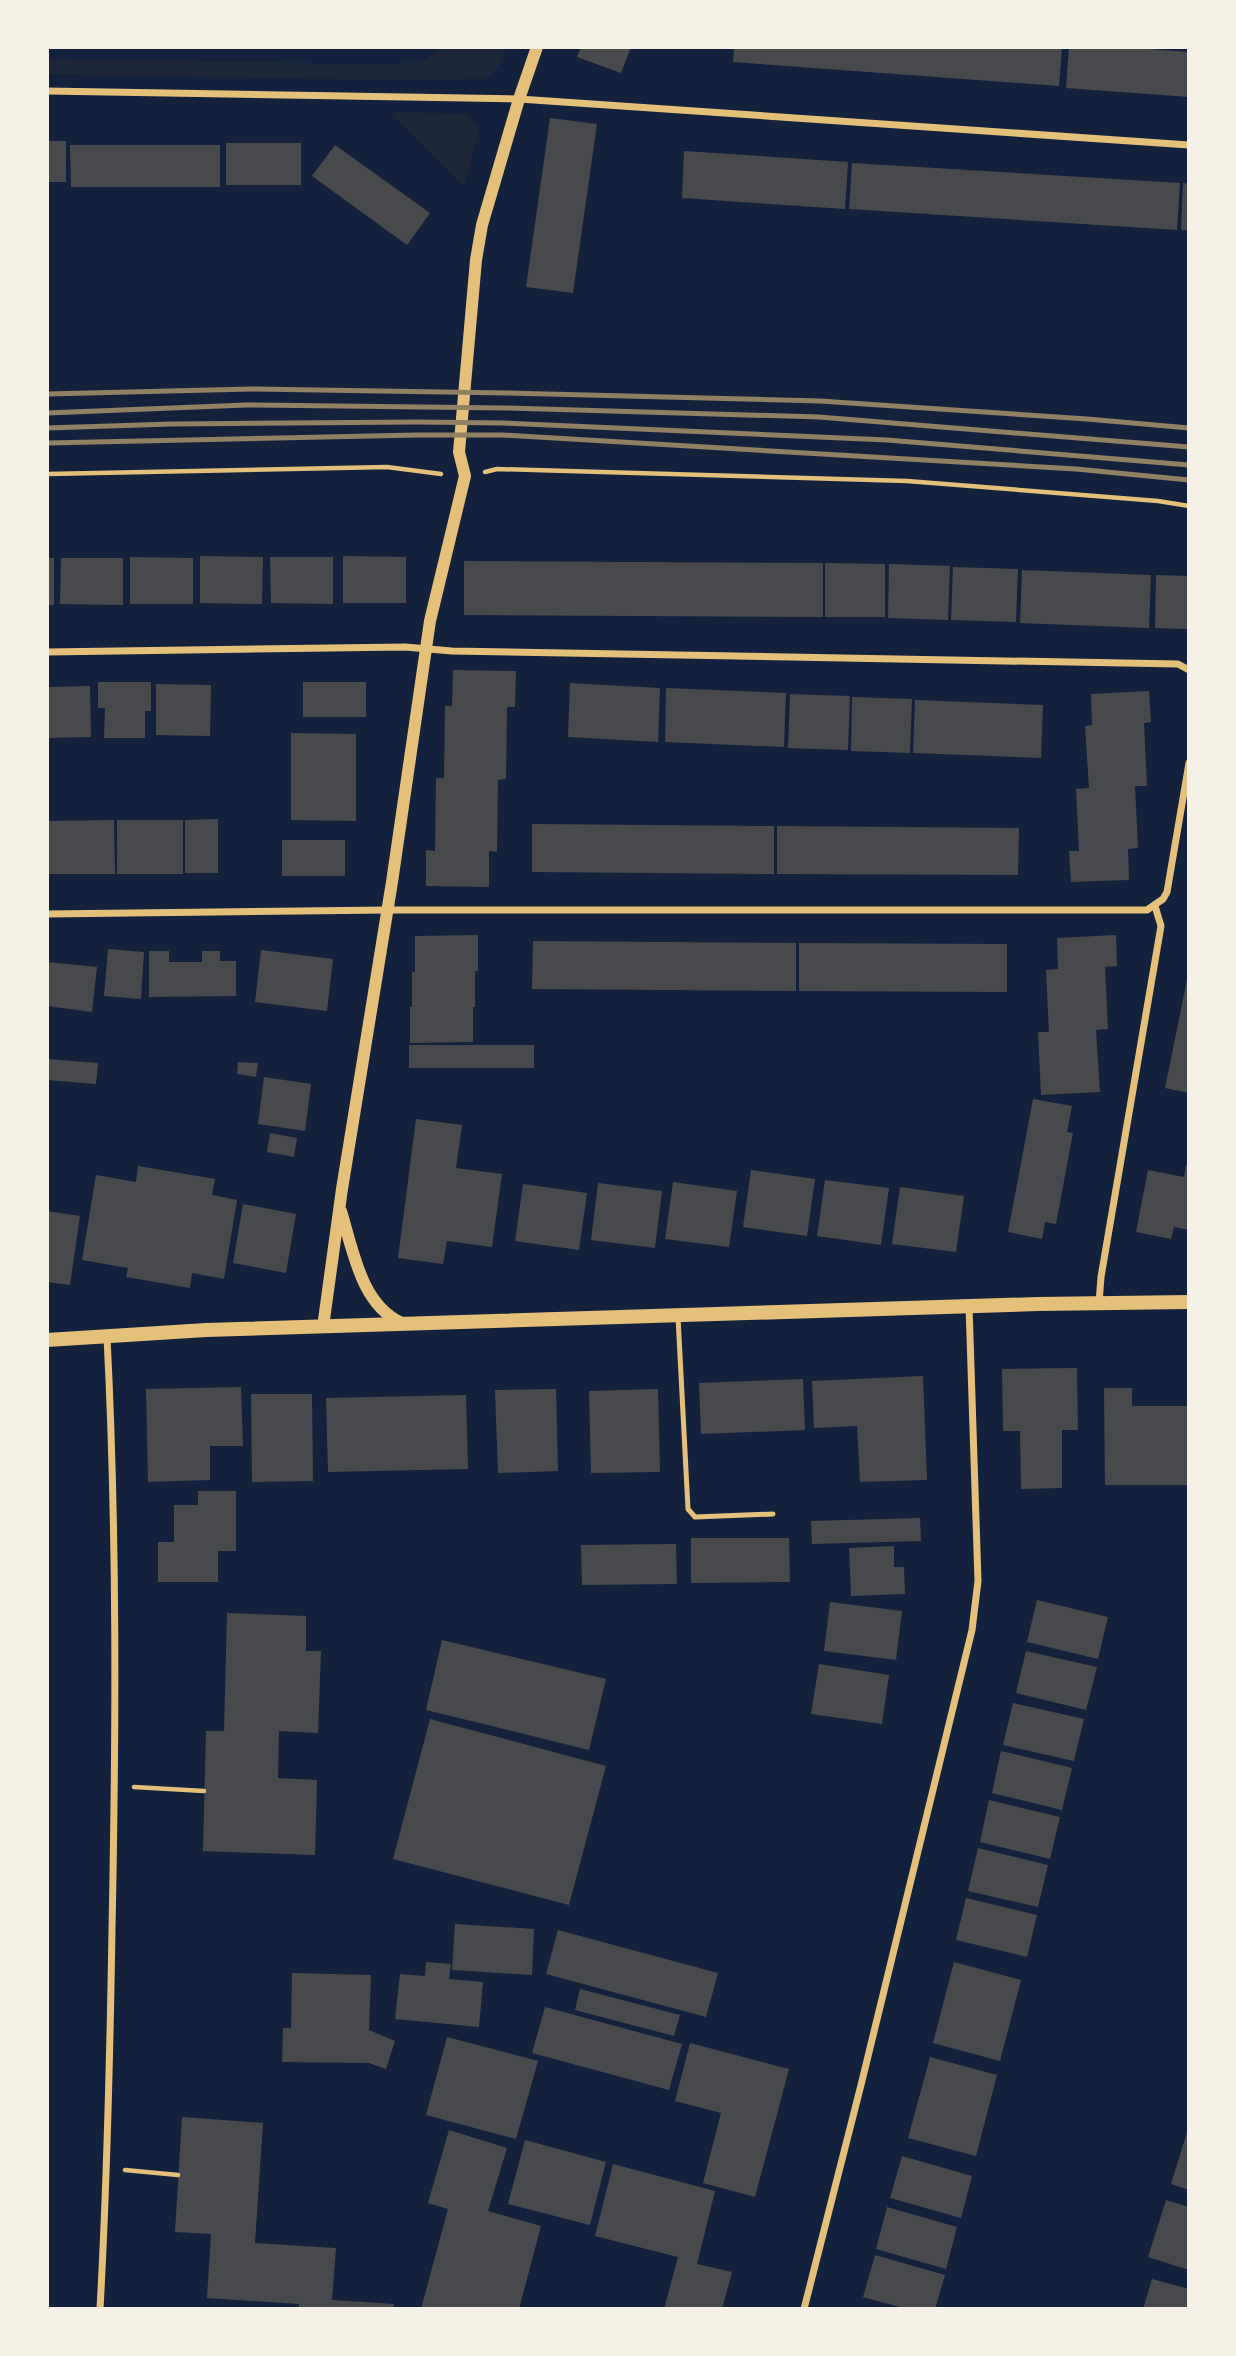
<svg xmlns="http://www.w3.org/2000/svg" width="1236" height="2356" font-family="'Work Sans',sans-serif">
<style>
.green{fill:#1d2539}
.building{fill:#48494c}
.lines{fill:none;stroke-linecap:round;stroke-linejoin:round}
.path{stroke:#e5c07b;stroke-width:4.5}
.service{stroke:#e5c07b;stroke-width:5}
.minor{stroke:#e5c07b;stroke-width:7}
.tertiary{stroke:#e5c07b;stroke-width:12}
.secondary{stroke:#e5c07b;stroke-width:14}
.rail{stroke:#918062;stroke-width:5}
</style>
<rect width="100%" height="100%" fill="#14213d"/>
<path class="green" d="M 445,47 L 505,47 L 498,68 L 485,79 L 380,80 L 47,74 L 47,59 L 379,64 L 420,62 Z
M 393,112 L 466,114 L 480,129 L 465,184 L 461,184 L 393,116 Z"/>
<path class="building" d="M 581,47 L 631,47 L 621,73 L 577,57 Z
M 734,47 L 1062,47 L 1059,86 L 733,62 Z
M 1069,47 L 1122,47 L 1189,52 L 1189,97 L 1066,88 Z
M 550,118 L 597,124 L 573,293 L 526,287 Z
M 47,141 L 66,141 L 66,182 L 47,182 Z
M 226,143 L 301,143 L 301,185 L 226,185 Z
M 70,145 L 220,145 L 220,187 L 71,187 Z
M 335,145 L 430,213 L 407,245 L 312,176 Z
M 684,151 L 848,162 L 845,209 L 682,198 Z
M 852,163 L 1180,183 L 1177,230 L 849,209 Z
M 1183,183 L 1189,184 L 1189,230 L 1181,230 Z
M 200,556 L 263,557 L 262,604 L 200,603 Z
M 343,556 L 406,557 L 406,603 L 343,603 Z
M 130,557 L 193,558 L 193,604 L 130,604 Z
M 270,557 L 333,557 L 333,604 L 271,603 Z
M 47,558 L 54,558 L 54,605 L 47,605 Z
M 61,558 L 123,558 L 123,605 L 60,604 Z
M 464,561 L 823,563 L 823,617 L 464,615 Z
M 825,563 L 885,564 L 885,617 L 825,617 Z
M 889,564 L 950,566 L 948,620 L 888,618 Z
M 953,567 L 1018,569 L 1016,622 L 951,620 Z
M 1022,570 L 1151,575 L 1149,628 L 1020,623 Z
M 1156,575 L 1189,576 L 1187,629 L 1155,628 Z
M 453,670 L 516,671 L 515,707 L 507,707 L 506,779 L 498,780 L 497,852 L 489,851 L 489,887 L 426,886 L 426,850 L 435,851 L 436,778 L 444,778 L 445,706 L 452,706 Z
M 98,682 L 151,682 L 151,711 L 145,711 L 145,738 L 104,738 L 105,708 L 98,708 Z
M 303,682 L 366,682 L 366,717 L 303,717 Z
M 570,683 L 660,688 L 658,742 L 568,737 Z
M 156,684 L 211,685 L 210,736 L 156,735 Z
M 90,686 L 91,737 L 47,738 L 47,687 Z
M 666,688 L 786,693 L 784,747 L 665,742 Z
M 1149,691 L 1151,722 L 1144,723 L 1147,786 L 1135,786 L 1138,848 L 1128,849 L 1129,880 L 1071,882 L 1069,851 L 1079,851 L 1076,789 L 1089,788 L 1085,726 L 1092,725 L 1091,694 Z
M 790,694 L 850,696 L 848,750 L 788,748 Z
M 852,697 L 912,699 L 910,753 L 851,751 Z
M 915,700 L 1043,705 L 1041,758 L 913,753 Z
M 291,733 L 356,734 L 356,821 L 291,820 Z
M 218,819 L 218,873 L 185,873 L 185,820 Z
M 114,820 L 115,874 L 47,874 L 47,821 Z
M 117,820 L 183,820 L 183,874 L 117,874 Z
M 532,824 L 774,826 L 774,874 L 532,872 Z
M 777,826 L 1019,828 L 1018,875 L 777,874 Z
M 282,840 L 345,840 L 345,876 L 282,876 Z
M 478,935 L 478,971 L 475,971 L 475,1007 L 473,1007 L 473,1042 L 410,1043 L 410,1007 L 412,1007 L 412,972 L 415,972 L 415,936 Z
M 1116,935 L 1117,966 L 1105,967 L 1108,1029 L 1096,1030 L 1100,1092 L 1041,1095 L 1038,1032 L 1049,1032 L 1046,970 L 1058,969 L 1057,938 Z
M 533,941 L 796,943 L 796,991 L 532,989 Z
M 799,943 L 1007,944 L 1007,992 L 799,991 Z
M 108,949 L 144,952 L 141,999 L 104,996 Z
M 261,950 L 333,959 L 327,1011 L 255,1002 Z
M 149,951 L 169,951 L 169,962 L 202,962 L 202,951 L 220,951 L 220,961 L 236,961 L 236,996 L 149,997 Z
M 47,962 L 97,967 L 92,1012 L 47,1006 Z
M 1188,975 L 1189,975 L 1189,1093 L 1165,1088 Z
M 409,1045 L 534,1045 L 534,1068 L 409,1068 Z
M 47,1059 L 98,1063 L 96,1084 L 47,1080 Z
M 238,1062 L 258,1063 L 256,1077 L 237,1074 Z
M 264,1077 L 311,1084 L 305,1131 L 258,1124 Z
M 1033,1099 L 1072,1106 L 1067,1132 L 1073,1133 L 1056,1224 L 1045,1222 L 1042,1239 L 1008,1232 Z
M 416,1119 L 462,1125 L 456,1168 L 502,1174 L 492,1247 L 447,1241 L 443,1264 L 398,1258 Z
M 270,1133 L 297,1138 L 294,1157 L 267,1152 Z
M 1186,1165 L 1189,1165 L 1189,1230 L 1174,1227 L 1171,1239 L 1136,1232 L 1148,1170 L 1184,1177 Z
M 138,1166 L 215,1179 L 212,1195 L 237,1200 L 224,1279 L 192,1273 L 190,1288 L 126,1277 L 128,1268 L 82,1260 L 96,1175 L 136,1182 Z
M 751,1170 L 815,1179 L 807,1236 L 743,1227 Z
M 825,1180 L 889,1188 L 881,1245 L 817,1236 Z
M 673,1182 L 737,1191 L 729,1247 L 665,1239 Z
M 598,1183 L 662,1191 L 655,1248 L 591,1240 Z
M 523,1184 L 587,1193 L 579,1250 L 515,1241 Z
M 900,1187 L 964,1196 L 956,1252 L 892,1244 Z
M 243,1204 L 296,1214 L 286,1273 L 233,1263 Z
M 47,1211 L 80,1216 L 70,1285 L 47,1282 Z
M 1077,1368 L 1078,1430 L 1062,1430 L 1062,1488 L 1021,1489 L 1020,1431 L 1003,1431 L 1002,1369 Z
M 923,1376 L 927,1480 L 860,1482 L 857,1426 L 814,1428 L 812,1381 Z
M 803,1379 L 805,1430 L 701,1434 L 699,1383 Z
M 241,1387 L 243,1446 L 210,1446 L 210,1480 L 148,1482 L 146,1389 Z
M 1104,1388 L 1132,1388 L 1132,1406 L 1189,1406 L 1189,1485 L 1105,1485 Z
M 556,1389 L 558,1471 L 498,1473 L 495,1390 Z
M 658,1389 L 660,1472 L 591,1473 L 589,1391 Z
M 251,1394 L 312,1394 L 313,1481 L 252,1482 Z
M 466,1395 L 468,1469 L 328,1472 L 326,1398 Z
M 198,1491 L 236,1491 L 236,1551 L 218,1551 L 218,1582 L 158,1582 L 158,1542 L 174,1542 L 174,1505 L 198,1505 Z
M 920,1518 L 921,1541 L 812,1544 L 811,1521 Z
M 691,1538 L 789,1538 L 790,1582 L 691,1583 Z
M 676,1544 L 677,1584 L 582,1585 L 581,1545 Z
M 894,1546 L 894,1567 L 904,1567 L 905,1594 L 851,1596 L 849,1548 Z
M 1037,1600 L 1108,1617 L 1098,1659 L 1027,1642 Z
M 830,1602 L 902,1611 L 896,1660 L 824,1651 Z
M 227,1613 L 306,1616 L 306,1651 L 321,1651 L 318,1733 L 279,1731 L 278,1778 L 317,1780 L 315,1855 L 203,1851 L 206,1731 L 224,1731 Z
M 442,1640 L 606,1679 L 589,1750 L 426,1710 Z
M 1026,1651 L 1097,1667 L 1086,1710 L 1016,1693 Z
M 819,1664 L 889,1675 L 882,1724 L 811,1714 Z
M 1013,1703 L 1084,1719 L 1074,1761 L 1003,1745 Z
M 430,1719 L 606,1766 L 569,1905 L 393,1859 Z
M 1001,1751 L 1072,1768 L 1062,1810 L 992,1793 Z
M 989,1800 L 1060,1817 L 1050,1859 L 980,1842 Z
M 978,1848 L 1048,1865 L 1038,1907 L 968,1891 Z
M 966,1898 L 1037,1915 L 1027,1957 L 956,1940 Z
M 455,1924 L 534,1929 L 532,1975 L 452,1970 Z
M 558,1930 L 718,1973 L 706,2017 L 546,1974 Z
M 426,1962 L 451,1964 L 449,1979 L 483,1982 L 479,2027 L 395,2019 L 400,1974 L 425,1976 Z
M 954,1962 L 1021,1980 L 1000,2061 L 933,2043 Z
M 292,1973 L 371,1975 L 369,2030 L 395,2041 L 386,2069 L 369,2063 L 282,2062 L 283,2028 L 291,2028 Z
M 580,1989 L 680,2015 L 674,2036 L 575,2010 Z
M 545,2007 L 682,2044 L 669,2090 L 532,2053 Z
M 447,2037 L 538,2061 L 516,2139 L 426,2115 Z
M 690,2043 L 789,2069 L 755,2197 L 703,2183 L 721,2113 L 675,2101 Z
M 930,2057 L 997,2075 L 976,2156 L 908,2138 Z
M 182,2117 L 263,2123 L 255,2243 L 336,2248 L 332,2300 L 394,2304 L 393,2309 L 299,2309 L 299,2304 L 207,2298 L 211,2234 L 175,2232 Z
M 1188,2129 L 1189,2129 L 1189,2190 L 1171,2184 Z
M 449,2130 L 507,2148 L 488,2211 L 541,2226 L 519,2309 L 421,2309 L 448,2209 L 428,2203 Z
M 525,2140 L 606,2162 L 590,2225 L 508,2204 Z
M 902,2156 L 972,2176 L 961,2218 L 890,2198 Z
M 613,2164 L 715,2191 L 697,2264 L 732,2272 L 722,2309 L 664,2309 L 678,2257 L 595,2236 Z
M 1166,2200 L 1189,2207 L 1189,2270 L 1148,2257 Z
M 887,2207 L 957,2227 L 946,2269 L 876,2249 Z
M 875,2255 L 945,2275 L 935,2309 L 907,2309 L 863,2297 Z
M 1152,2279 L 1189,2289 L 1189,2309 L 1143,2309 Z"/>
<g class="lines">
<path class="path" d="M 485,472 L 497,469 L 907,481 L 1158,501 L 1189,506
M 47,474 L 387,467 L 441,474
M 134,1787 L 204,1791
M 125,2170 L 178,2175"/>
<path class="service" d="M 678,1317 L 688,1509 L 695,1517 L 773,1514"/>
<path class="minor" d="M 47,91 L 519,99 L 1189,145
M 47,652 L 405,647 L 452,651 L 1178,664 L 1189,670
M 47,914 L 388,910 L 1147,910 L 1163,899 L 1167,892 L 1189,763
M 1099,1303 L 1101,1277 L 1161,926 L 1155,906
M 100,2309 C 107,2182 110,2055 112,1929 C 116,1731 117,1534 107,1337
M 804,2309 L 861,2085 L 972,1630 L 978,1581 L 969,1306"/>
<path class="tertiary" d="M 341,1211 C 353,1250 361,1305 402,1323
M 323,1327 L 342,1189 L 392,882 L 430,621 L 465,476 L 459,452 L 476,260 L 482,225 L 519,99 L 537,47"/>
<path class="secondary" d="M 47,1340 L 206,1330 L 1038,1304 L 1189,1302"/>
<path class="rail" d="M 47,394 L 252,389 L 507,393 L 820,401 L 1087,419 L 1189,428
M 47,413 L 246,405 L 506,408 L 819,417 L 1189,447
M 47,428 L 172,424 L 417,422 L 503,423 L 887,440 L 1189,465
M 47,443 L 417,435 L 502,435 L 1076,469 L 1189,480"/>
</g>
<rect width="1236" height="2356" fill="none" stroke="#f6f1e7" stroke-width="98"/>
</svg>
